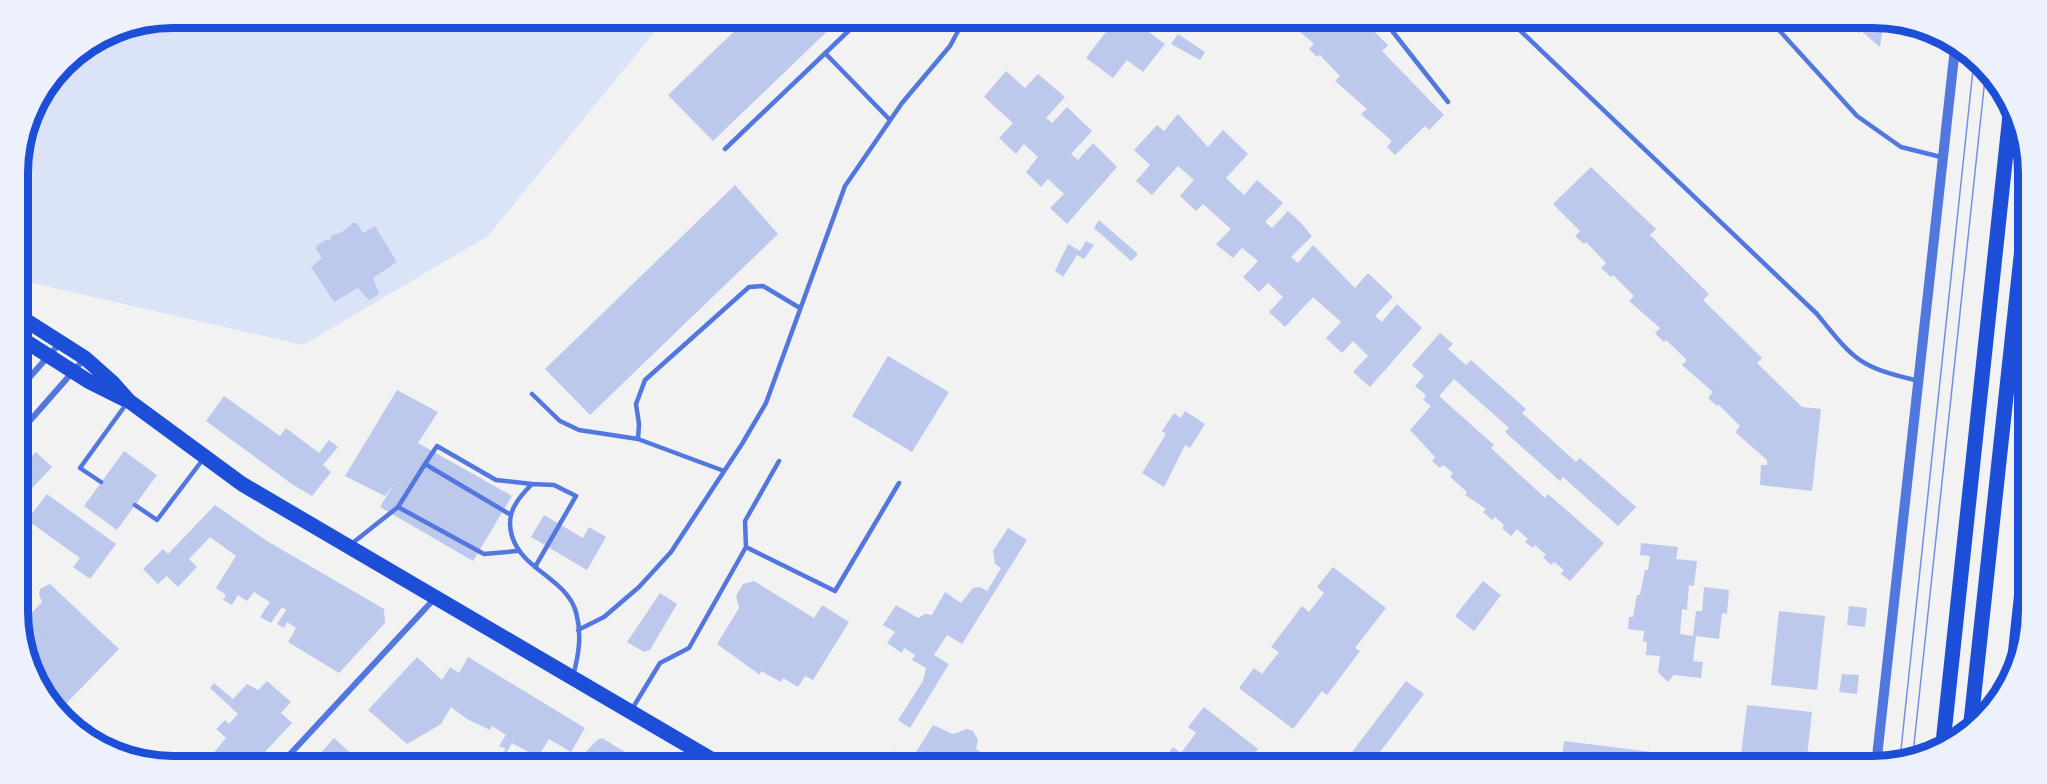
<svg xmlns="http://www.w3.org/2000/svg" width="2047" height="784" font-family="'Work Sans',sans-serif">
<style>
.green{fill:#dbe4f7}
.building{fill:#bdc9ec}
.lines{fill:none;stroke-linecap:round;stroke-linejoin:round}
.path{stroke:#1d4ed8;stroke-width:4}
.service{stroke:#5277de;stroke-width:4.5}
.minor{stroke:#5277de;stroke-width:6}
.tertiary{stroke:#5277de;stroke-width:10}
.primary{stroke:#1d4ed8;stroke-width:15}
.tram{stroke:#7290e2;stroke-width:1.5}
.rim{fill:none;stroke:#1d4ed8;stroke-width:8}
</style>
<rect width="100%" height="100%" fill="#f2f2f2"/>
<path class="green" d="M 174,18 L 666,18 L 488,236 L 303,345 L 19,280 L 18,163 L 34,105 L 71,57 L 115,30 Z"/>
<path class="building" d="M 748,18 L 841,18 L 713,141 L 668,95 Z
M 1096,18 L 1155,18 L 1158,21 L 1149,32 L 1165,44 L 1143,72 L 1127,60 L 1113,78 L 1086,58 L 1109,28 Z
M 1284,18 L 1361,18 L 1388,45 L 1382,51 L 1444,115 L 1429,130 L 1425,126 L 1395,155 L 1387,147 L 1392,141 L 1361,114 L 1367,109 L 1335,81 L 1340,76 L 1320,55 L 1317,57 L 1309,49 L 1314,44 Z
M 1841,18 L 1884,20 L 1880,47 L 1861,31 L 1859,33 Z
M 1178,34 L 1205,52 L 1200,60 L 1171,44 Z
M 1006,71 L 1025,88 L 1038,74 L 1065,97 L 1046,118 L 1052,123 L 1067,107 L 1092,131 L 1071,154 L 1078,160 L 1093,143 L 1117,167 L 1067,224 L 1050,208 L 1064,194 L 1048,179 L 1041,187 L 1026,172 L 1038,157 L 1024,144 L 1016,154 L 999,138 L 1013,123 L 984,97 Z
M 1178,114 L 1208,147 L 1223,130 L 1248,154 L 1226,178 L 1244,195 L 1257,180 L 1283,203 L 1265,222 L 1272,228 L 1288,211 L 1300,222 L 1312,236 L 1291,257 L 1298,263 L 1313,245 L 1355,288 L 1368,273 L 1393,297 L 1375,316 L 1382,322 L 1397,304 L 1422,328 L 1370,387 L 1353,372 L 1368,356 L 1353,341 L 1342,353 L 1326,338 L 1341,322 L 1313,297 L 1285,327 L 1269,312 L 1283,297 L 1268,283 L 1259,292 L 1243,277 L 1258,261 L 1242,248 L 1233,258 L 1216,244 L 1231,229 L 1203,204 L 1196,211 L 1180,196 L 1194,180 L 1178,166 L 1152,195 L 1136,181 L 1150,165 L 1134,150 L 1157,125 L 1164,131 Z
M 1591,167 L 1656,229 L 1650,235 L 1709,294 L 1703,300 L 1762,358 L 1757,363 L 1802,407 L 1821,409 L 1812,491 L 1760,485 L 1761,465 L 1767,465 L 1767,460 L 1735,432 L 1740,426 L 1718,404 L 1717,406 L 1708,398 L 1713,392 L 1682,365 L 1687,360 L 1666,340 L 1664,342 L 1655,333 L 1660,328 L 1629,301 L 1634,296 L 1613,275 L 1611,277 L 1601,268 L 1606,263 L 1586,242 L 1584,244 L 1575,236 L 1580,231 L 1553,204 Z
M 735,185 L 778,234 L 590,415 L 545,369 Z
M 1099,220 L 1138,254 L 1131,261 L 1094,228 Z
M 353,223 L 357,223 L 363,233 L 375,226 L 397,262 L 373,278 L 379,294 L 369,300 L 358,288 L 334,302 L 311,267 L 322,258 L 316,249 L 317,245 L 326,240 L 330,240 L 331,236 L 342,232 Z
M 1086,241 L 1094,245 L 1084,259 L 1077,255 L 1063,277 L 1055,271 L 1068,244 L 1080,251 Z
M 1440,333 L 1453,344 L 1448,349 L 1466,365 L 1471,360 L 1526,409 L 1522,413 L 1576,462 L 1580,458 L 1636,507 L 1618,526 L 1563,477 L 1560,481 L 1505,432 L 1509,428 L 1454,379 L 1439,396 L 1494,445 L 1491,448 L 1545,498 L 1548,494 L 1604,543 L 1570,581 L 1561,574 L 1564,570 L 1554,562 L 1551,565 L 1543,557 L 1546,555 L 1535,545 L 1533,548 L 1525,542 L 1528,539 L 1517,529 L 1511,536 L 1502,528 L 1504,525 L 1495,517 L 1492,520 L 1483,512 L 1486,509 L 1465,495 L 1467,492 L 1450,477 L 1453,473 L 1443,465 L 1440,468 L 1432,461 L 1435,457 L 1410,430 L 1431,406 L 1423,400 L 1426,395 L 1415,386 L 1424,376 L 1412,365 Z
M 888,356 L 949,392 L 912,452 L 852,416 Z
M 397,390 L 438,412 L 418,443 L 512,496 L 473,561 L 380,507 L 395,482 L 385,496 L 345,476 Z
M 224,396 L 280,436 L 286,428 L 319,453 L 329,440 L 338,447 L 323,465 L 331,472 L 312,496 L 293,485 L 206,421 Z
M 1185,411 L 1205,424 L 1190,448 L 1185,445 L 1164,487 L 1142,473 L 1166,434 L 1162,431 L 1174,413 L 1181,418 Z
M 124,451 L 157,475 L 117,530 L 84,506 Z
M 36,452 L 52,467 L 20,501 L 20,468 Z
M 47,494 L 116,544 L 90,579 L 73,567 L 80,558 L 27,520 Z
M 215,505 L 267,541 L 384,609 L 385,623 L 339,673 L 288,642 L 296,628 L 287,622 L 284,628 L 277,624 L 286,610 L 282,607 L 271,623 L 260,617 L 270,602 L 254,592 L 247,601 L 238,595 L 232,605 L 223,600 L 226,595 L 216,588 L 236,556 L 210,537 L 189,559 L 197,567 L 178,587 L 167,576 L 158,584 L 143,569 L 163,549 L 168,554 Z
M 544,515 L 583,538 L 589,527 L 606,537 L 587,570 L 531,537 Z
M 1008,528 L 1027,540 L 962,644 L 947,635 L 934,655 L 949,664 L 910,728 L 898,720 L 923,681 L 926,668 L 912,660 L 915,655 L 904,648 L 902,653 L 887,643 L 895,632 L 883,625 L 896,605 L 918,618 L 925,614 L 932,615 L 945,592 L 961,603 L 973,588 L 980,587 L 987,591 L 1001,568 L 995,564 L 993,551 Z
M 1641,543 L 1678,547 L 1676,559 L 1697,561 L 1694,586 L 1689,585 L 1687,610 L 1682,609 L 1680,634 L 1693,636 L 1696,611 L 1702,611 L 1704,587 L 1729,590 L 1727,614 L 1722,613 L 1719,639 L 1696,636 L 1693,661 L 1703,662 L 1701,678 L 1674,675 L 1668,682 L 1658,672 L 1660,656 L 1646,655 L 1647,642 L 1643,641 L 1644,631 L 1628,629 L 1629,617 L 1633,617 L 1637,595 L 1640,595 L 1645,570 L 1648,570 L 1650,556 L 1640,555 Z
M 1333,567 L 1386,608 L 1355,648 L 1360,651 L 1327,695 L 1322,691 L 1293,729 L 1239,688 L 1254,668 L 1262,674 L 1279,652 L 1271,647 L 1302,606 L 1309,612 L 1324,593 L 1317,587 Z
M 754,581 L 814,618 L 822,605 L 849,622 L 813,680 L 805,676 L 798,687 L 783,678 L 781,682 L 761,671 L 760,675 L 717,644 L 739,608 L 736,596 L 743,584 Z
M 1483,581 L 1501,595 L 1474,631 L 1455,616 Z
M 50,584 L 119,649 L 57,713 L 21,640 L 21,632 L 26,627 L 22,623 L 42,602 L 39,594 L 40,589 Z
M 660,593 L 677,604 L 650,650 L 644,652 L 627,642 Z
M 1849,606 L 1867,608 L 1865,627 L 1847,625 Z
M 1779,611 L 1825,616 L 1817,690 L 1771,685 Z
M 417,657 L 442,680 L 450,667 L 459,673 L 468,657 L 585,728 L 571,752 L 549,739 L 538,757 L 512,743 L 501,762 L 497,759 L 506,749 L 499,746 L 506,735 L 492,726 L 490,730 L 467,719 L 451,707 L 441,724 L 407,744 L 368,710 Z
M 1842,674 L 1859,675 L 1857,694 L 1839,692 Z
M 267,681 L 291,702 L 281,713 L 292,723 L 252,766 L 203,766 L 226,738 L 216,729 L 225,720 L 229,724 L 238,714 L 210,688 L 214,683 L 233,699 L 247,684 L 258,690 Z
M 1406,681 L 1424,694 L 1370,765 L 1352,752 Z
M 1747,705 L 1812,712 L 1806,766 L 1561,766 L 1564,741 L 1740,763 Z
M 1204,707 L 1258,749 L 1245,766 L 1158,766 L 1173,747 L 1181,753 L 1196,733 L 1188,727 Z
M 933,725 L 953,734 L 967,729 L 973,731 L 978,740 L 976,749 L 990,758 L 985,766 L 915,766 L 922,755 L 916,752 Z
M 334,738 L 354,756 L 364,766 L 309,766 Z
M 602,738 L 635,758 L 648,766 L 573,766 L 597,740 Z
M 895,751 L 905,758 L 900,766 L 886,766 Z"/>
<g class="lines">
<path class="path" d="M 2012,634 L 2025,635
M 2007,679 L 2029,475"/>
<path class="service" d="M 1382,18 L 1448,102
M 1507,18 L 1817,314 C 1855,361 1859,367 1919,381
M 1768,18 L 1857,116 L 1901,147 L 1941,157
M 825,53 L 890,120
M 725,149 L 862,18
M 532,394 L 560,421 L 579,430 L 638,439
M 425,464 L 437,446 L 496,480 L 532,484
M 724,471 L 638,439 L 639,424 L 636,404 L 645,380 L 749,287 L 763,286 L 800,308
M 101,482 L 80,468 L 127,403
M 135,505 L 157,520 L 204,458
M 398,507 L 425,464 L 511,515
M 350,545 L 398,507 L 484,554 L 517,551
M 746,547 L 835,591 L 899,483
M 535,567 L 576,496 L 554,485 L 532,484 C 517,499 505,514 512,536 C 522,570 566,578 576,612 C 582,634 579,654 573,676
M 578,630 L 604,617 L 639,587 L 671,552 L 742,444 L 766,403 L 845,186 L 902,103 L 950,46 L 965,18
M 632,709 L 660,663 L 689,648 L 746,547 L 745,521 L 779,461"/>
<path class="minor" d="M 20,388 L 61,342
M 20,432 L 85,358
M 279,766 L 436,597"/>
<path class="tertiary" d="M 1876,766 L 1955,48"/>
<path class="primary" d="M 19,316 L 85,358 L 112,382 L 129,401 L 242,484 L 723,766
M 19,337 L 88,381 L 124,399
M 1970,731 L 2028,192
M 1943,743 L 2010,115"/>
<path class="tram" d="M 1913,754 L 1986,69
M 1900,759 L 1974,60"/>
</g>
<path d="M0 0H2047V784H0ZM173 28H1873A145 145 0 0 1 2018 173V611A145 145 0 0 1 1873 756H173A145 145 0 0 1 28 611V173A145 145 0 0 1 173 28Z" fill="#edf1fc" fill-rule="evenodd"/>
<path class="rim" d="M173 28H1873A145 145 0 0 1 2018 173V611A145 145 0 0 1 1873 756H173A145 145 0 0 1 28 611V173A145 145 0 0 1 173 28Z"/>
</svg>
